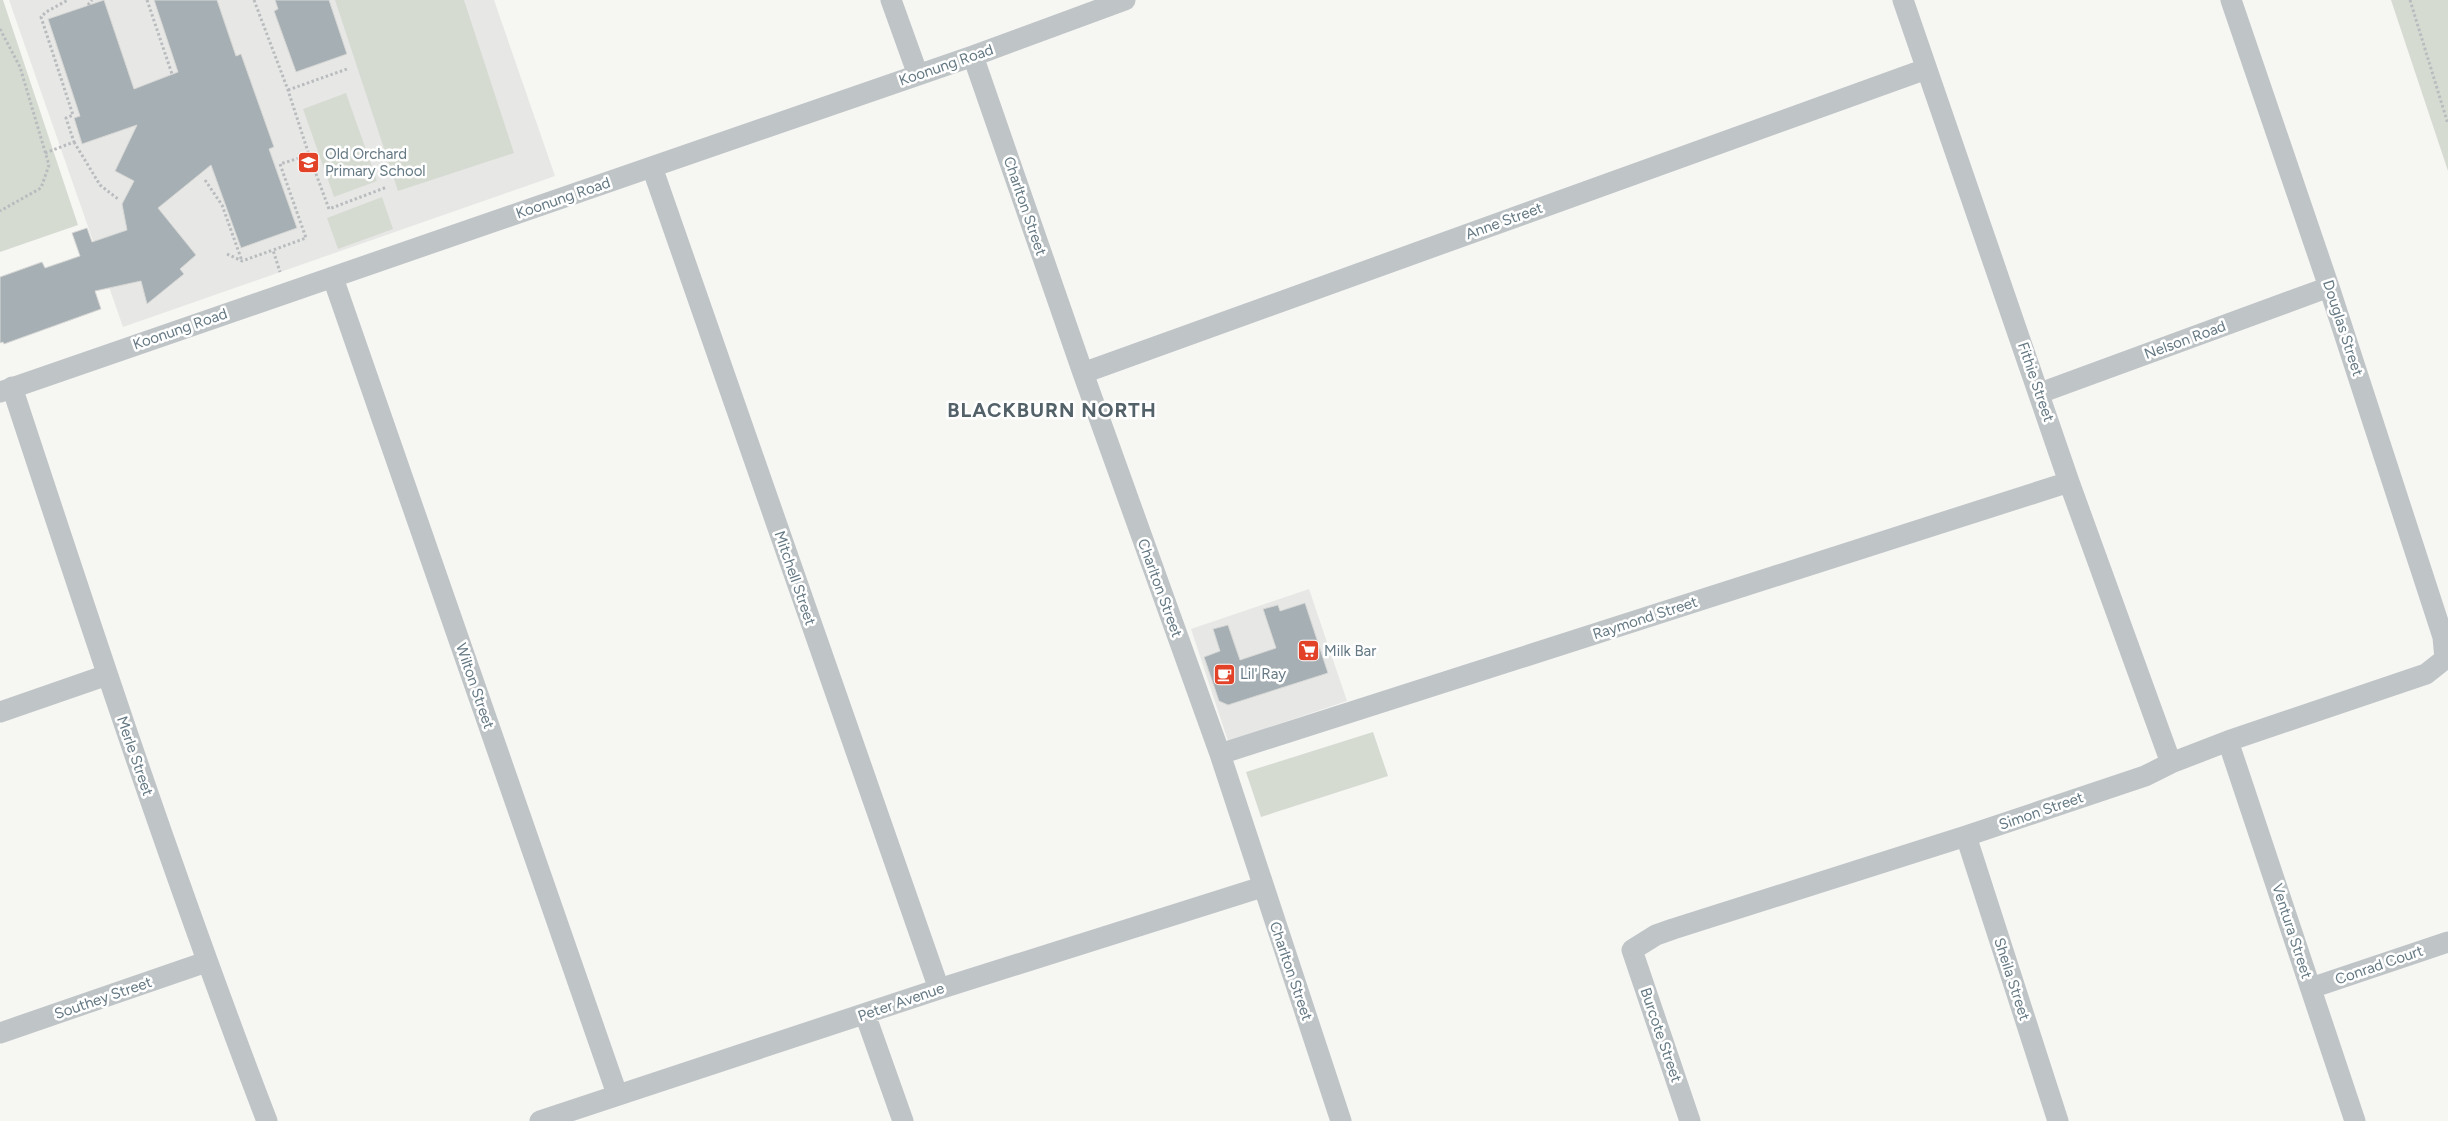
<svg xmlns="http://www.w3.org/2000/svg" width="2448" height="1121" font-family="Figtree,sans-serif">
<style>
.built{fill:#e7e7e6}
.green{fill:#d6dbd2}
.building{fill:#a6b0b4;stroke:#d7d7d5}
.lines{fill:none;stroke-linecap:round;stroke-linejoin:round}
.path{stroke:#b9bcbe;stroke-width:3;stroke-dasharray:2.5 2.5;stroke-linecap:butt}
.minor{stroke:#bfc4c7;stroke-width:21}
.labels{text-anchor:middle;dominant-baseline:central;stroke-width:5;stroke-linejoin:round;paint-order:stroke}
.street-label{font-size:15px;fill:#657984;stroke:#fff}
.poi-label{font-size:15px;fill:#657984;stroke:#fff;text-anchor:start}
.district-label{font-size:20px;font-weight:bold;letter-spacing:1px;fill:#536169;stroke:#fff}
</style>
<rect width="100%" height="100%" fill="#f6f6f3"/>
<path class="built" d="M 9,0 L 494,0 L 555,176 L 123,327 Z
M 1309,589 L 1347,701 L 1228,741 L 1191,629 Z"/>
<path class="green" d="M 0,0 L 3,0 L 78,225 L 0,252 Z
M 335,0 L 464,0 L 514,153 L 398,191 Z
M 2391,0 L 2448,0 L 2448,171 Z
M 346,93 L 377,181 L 334,197 L 303,109 Z
M 382,197 L 393,229 L 338,249 L 327,218 Z
M 1373,732 L 1388,776 L 1261,817 L 1246,772 Z"/>
<path class="building" d="M 104,0 L 134,89 L 178,72 L 154,0 L 217,0 L 236,56 L 241,54 L 274,147 L 269,149 L 297,228 L 241,248 L 211,165 L 158,208 L 196,255 L 180,269 L 184,274 L 147,304 L 141,281 L 95,291 L 101,309 L 4,344 L 3,342 L 0,343 L 0,277 L 42,262 L 45,268 L 80,256 L 72,233 L 87,228 L 92,242 L 127,230 L 122,204 L 134,181 L 115,171 L 137,125 L 82,144 L 74,118 L 80,116 L 48,19 Z
M 275,0 L 329,0 L 347,54 L 296,72 L 274,11 L 278,9 Z
M 1305,603 L 1328,673 L 1228,705 L 1219,701 L 1204,657 L 1220,651 L 1213,629 L 1228,625 L 1240,660 L 1276,648 L 1263,609 L 1278,605 L 1280,611 Z"/>
<g class="lines">
<path class="path" d="M 147,0 L 172,74
M 254,0 L 288,90 L 309,155 L 280,164 L 306,238 L 273,250 L 280,272
M 2410,0 L 2448,124
M 88,5 L 92,0
M 0,29 L 20,67 L 49,165 L 41,188 L 0,211
M 288,90 L 347,69
M 74,142 L 100,185 L 118,199
M 45,153 L 74,142 L 66,118 L 73,115 L 41,17 L 46,12 L 68,0
M 309,155 L 329,209 L 387,187
M 205,180 L 222,205 L 242,261
M 227,254 L 242,261 L 273,250"/>
<path class="minor" d="M 891,0 L 918,75
M 1903,0 L 2069,482 L 2171,763
M 973,56 L 1083,373 L 1220,754 L 1341,1121
M 652,167 L 939,989
M 333,278 L 617,1094
M 1083,373 L 1926,69
M 12,387 C 93,633 174,879 267,1121
M 0,392 L 973,56 L 1125,0
M 2040,393 L 2329,287
M 0,712 L 107,675
M 2228,741 L 2355,1121
M 1220,754 L 2069,482
M 1966,836 L 2058,1121
M 2311,988 L 2448,942
M 865,1014 L 903,1121
M 0,1033 L 206,962
M 540,1121 L 939,989 L 1262,887
M 1690,1121 L 1632,950 L 1656,935 L 1673,929 L 1966,836 L 2145,776 L 2171,763 L 2228,741 L 2426,674 L 2445,659 L 2443,637 L 2329,287 L 2231,0"/>
</g>
<defs>
<symbol id="school-square" viewBox="-11 -11 22 22"><rect x="-9" y="-9" width="18" height="18" rx="4" fill="#e24227" stroke="#fff"/><path d="M0-5L7-2L0 1L-7-2ZM-4 1L0 2.5L4 1V4Q0 6-4 4Z" fill="#fff"/></symbol>
<symbol id="supermarket-square" viewBox="-11 -11 22 22"><rect x="-9" y="-9" width="18" height="18" rx="4" fill="#e24227" stroke="#fff"/><path d="M-6-5.5h2.5l.6 2H6L4.5 2H-2.5L-4.4-4H-6ZM-1.5 3.2a1.3 1.3 0 1 0 .1 0ZM3 3.2a1.3 1.3 0 1 0 .1 0Z" fill="#fff"/></symbol>
<symbol id="cafe-square" viewBox="-11 -11 22 22"><rect x="-9" y="-9" width="18" height="18" rx="4" fill="#e24227" stroke="#fff"/><path d="M-5.5-4.5H6V0H3Q3 3.5 0 3.5H-2.5Q-5.5 3.5-5.5 0ZM3-3.2v2h1.7v-2ZM-6 4.5H4V6H-6Z" fill="#fff"/></symbol>
</defs>
<g fill-rule="evenodd">
<use href="#school-square" x="296" y="150" width="25" height="25"/>
<use href="#supermarket-square" x="1296" y="638" width="25" height="25"/>
<use href="#cafe-square" x="1212" y="662" width="25" height="25"/>
</g>
<g class="labels">
<g class="street-label">
<text transform="translate(946 65) rotate(-19)">Koonung Road</text>
<text transform="translate(563 198) rotate(-19)">Koonung Road</text>
<text transform="translate(1025 206) rotate(71)">Charlton Street</text>
<text transform="translate(1504 221) rotate(-20)">Anne Street</text>
<text transform="translate(2343 328) rotate(72)">Douglas Street</text>
<text transform="translate(180 329) rotate(-19)">Koonung Road</text>
<text transform="translate(2185 340) rotate(-20)">Nelson Road</text>
<text transform="translate(2036 382) rotate(71)">Fithie Street</text>
<text transform="translate(795 578) rotate(71)">Mitchell Street</text>
<text transform="translate(1160 588) rotate(70)">Charlton Street</text>
<text transform="translate(1645 618) rotate(-18)">Raymond Street</text>
<text transform="translate(475 686) rotate(71)">Wilton Street</text>
<text transform="translate(135 756) rotate(71)">Merle Street</text>
<text transform="translate(2041 811) rotate(-19)">Simon Street</text>
<text transform="translate(2292 931) rotate(72)">Ventura Street</text>
<text transform="translate(2379 965) rotate(-19)">Conrad Court</text>
<text transform="translate(1291 971) rotate(71)">Charlton Street</text>
<text transform="translate(2012 979) rotate(72)">Sheila Street</text>
<text transform="translate(103 998) rotate(-19)">Southey Street</text>
<text transform="translate(901 1002) rotate(-19)">Peter Avenue</text>
<text transform="translate(1661 1035) rotate(71)">Burcote Street</text>
</g>
<g class="poi-label">
<text x="325" y="154">Old Orchard<tspan x="325" dy="17">Primary School</tspan></text>
<text x="1324" y="651">Milk Bar</text>
<text x="1240" y="674">Lil' Ray</text>
</g>
<g class="district-label">
<text x="1052" y="410">BLACKBURN NORTH</text>
</g>
</g>
</svg>
